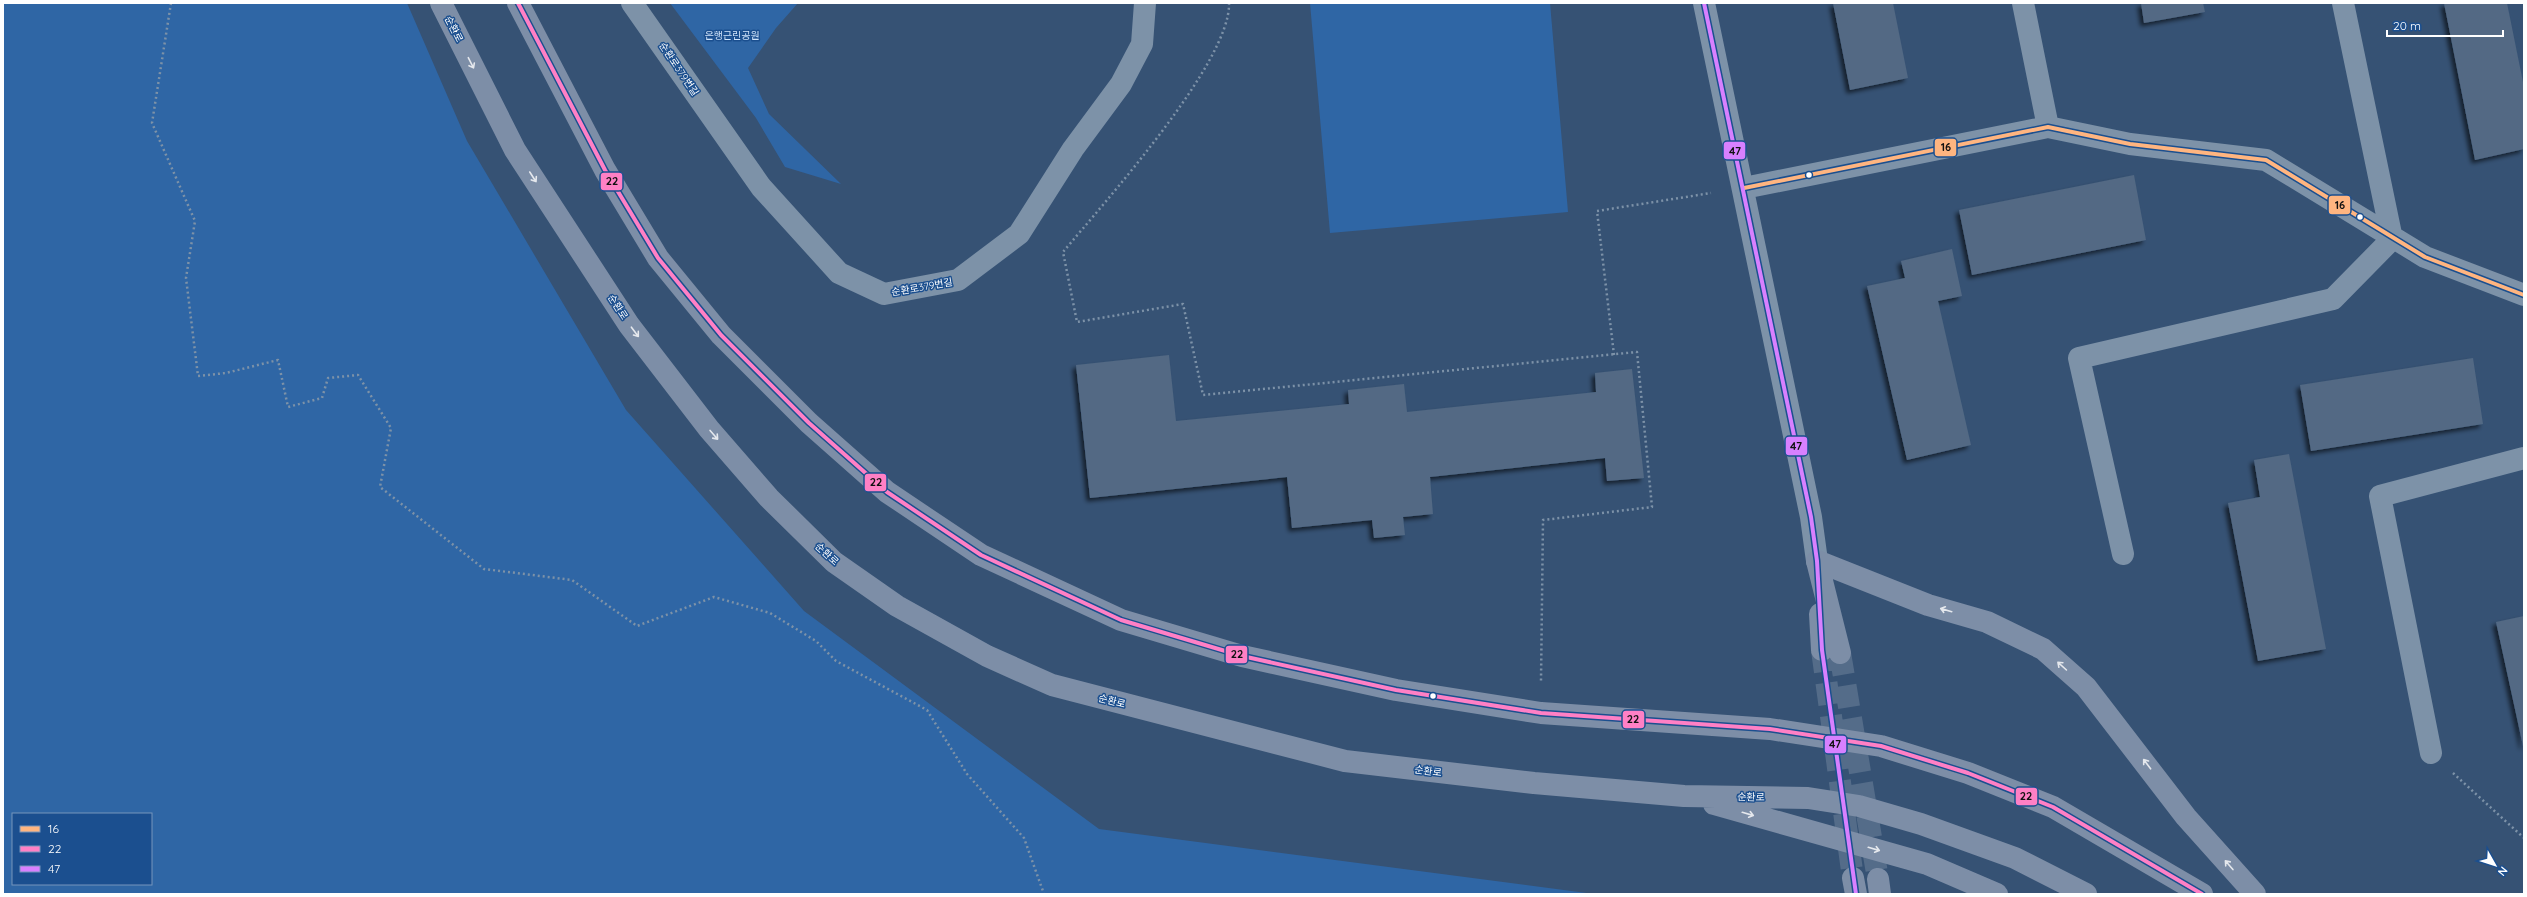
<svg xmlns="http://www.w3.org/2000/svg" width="2527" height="897" font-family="Quicksand,'Noto Sans KR',sans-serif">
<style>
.green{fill:#2f66a5;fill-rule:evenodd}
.building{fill:#526984;filter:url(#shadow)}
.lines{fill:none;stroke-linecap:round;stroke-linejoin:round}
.major-tunnel{stroke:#546c89;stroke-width:22;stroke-dasharray:22 11;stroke-linecap:butt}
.path{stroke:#7d92a8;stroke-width:2.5;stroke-dasharray:2 3;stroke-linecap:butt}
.minor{stroke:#7d92a8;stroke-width:22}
.major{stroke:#7d8ea7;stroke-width:22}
.bus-1-casing{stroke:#1b4f8f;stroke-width:7}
.bus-2-casing{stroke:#1b4f8f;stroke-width:7}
.bus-3-casing{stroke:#1b4f8f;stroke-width:7}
.bus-1{stroke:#ffb580;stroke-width:4}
.bus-2{stroke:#ff80c5;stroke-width:4}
.bus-3{stroke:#d880ff;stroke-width:4}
.oneway{stroke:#e5e8ed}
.bus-dot{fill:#fff;stroke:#1b4f8f;stroke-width:1.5}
.labels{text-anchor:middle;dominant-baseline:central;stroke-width:3;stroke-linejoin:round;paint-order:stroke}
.street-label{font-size:10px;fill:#fff;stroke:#1b4f8f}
.park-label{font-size:10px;fill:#cfe3fa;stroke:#1b4f8f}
.line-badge{stroke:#1b4f8f;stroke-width:1.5}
.pale-badge-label{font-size:11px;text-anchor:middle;font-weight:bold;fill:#111}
</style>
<defs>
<filter id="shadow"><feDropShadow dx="-3.5" dy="3.5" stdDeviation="2" flood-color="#0009"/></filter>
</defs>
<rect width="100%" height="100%" fill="#365274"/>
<path class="green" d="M 3,3 L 407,3 L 467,141 L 626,410 L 804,611 L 1099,829 L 1594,894 L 3,894 ZM 13,814 L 151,814 L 151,884 L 13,884 Z
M 670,3 L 798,3 L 776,28 L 748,68 L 769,114 L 841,184 L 785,167 L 756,118 Z
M 1310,3 L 1550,3 L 1568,212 L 1330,233 Z"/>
<path class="building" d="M 1833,3 L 1893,3 L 1908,78 L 1850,90 Z
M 2141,3 L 2203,3 L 2205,12 L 2144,23 Z
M 2444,3 L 2507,3 L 2524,87 L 2524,149 L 2475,160 Z
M 2134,175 L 2146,240 L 1972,275 L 1959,210 Z
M 1952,249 L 1962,296 L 1938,301 L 1971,445 L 1907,460 L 1867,286 L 1905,278 L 1901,261 Z
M 1169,355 L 1176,421 L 1349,404 L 1348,390 L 1404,384 L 1407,412 L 1596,392 L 1595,373 L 1632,369 L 1644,478 L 1607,481 L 1605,458 L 1430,477 L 1433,514 L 1403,517 L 1405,535 L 1374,538 L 1372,520 L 1292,528 L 1287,477 L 1090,498 L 1076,365 Z
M 2473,358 L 2483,424 L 2311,451 L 2300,385 Z
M 2289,454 L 2326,649 L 2258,661 L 2228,503 L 2260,497 L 2254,460 Z
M 2524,616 L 2524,746 L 2523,746 L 2496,622 Z"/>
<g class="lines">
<path class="major-tunnel" d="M 1822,650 L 1853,878
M 1840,653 L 1878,879"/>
<path class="path" d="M 171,3 L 152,123 L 195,221 L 186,278 L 198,376 L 226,373 L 278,360 L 288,407 L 322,398 L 328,378 L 358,375 L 391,428 L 380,487 L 484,569 L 572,580 L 637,626 L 714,597 L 770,613 L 816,641 L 836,661 L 927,710 L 967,774 L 1024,838 L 1044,894
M 1229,3 C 1231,62 1103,204 1063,252 L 1077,322 L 1183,304 L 1203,395 L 1637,352 L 1652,507 L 1543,520 L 1541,681
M 1614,355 L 1597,211 L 1711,193
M 2453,773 L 2524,838"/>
<path class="minor" d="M 632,3 L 761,187 L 839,273 L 884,294 L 958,280 L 1019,234 L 1073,149 L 1121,84 L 1142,44 L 1145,3
M 1704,3 L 1811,517 L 1817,561
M 2023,3 L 2048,127
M 1744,188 L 2048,127 L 2130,144 L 2266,160 L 2425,257 L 2524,295
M 2123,554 L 2079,358 L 2333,299 L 2392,239 L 2343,3
M 2431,753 L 2380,496 L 2524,458"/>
<path class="major" d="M 441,3 L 515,150 L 629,325 L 709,429 L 769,498 L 834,562 L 897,606 L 987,656 L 1052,685 L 1345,761 L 1534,783 L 1684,796 L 1808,798 L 1859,806 L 1921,824 L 2015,858 L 2086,894
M 518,3 L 605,170 L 658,258 L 721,335 L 809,423 L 887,492 L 981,555 L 1121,620 L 1242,656 L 1396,690 L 1541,713 L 1770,729 L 1881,746 L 1968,773 L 2053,807 L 2202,894
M 1817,561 L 1928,605 L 1987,622 L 2043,649 L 2086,687 L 2186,817 L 2255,894
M 1817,561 L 1840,653
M 1820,614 L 1822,650
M 1714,804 L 1927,864 L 1997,894
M 1853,878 L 1856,894
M 1878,879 L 1880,894"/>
<defs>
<path id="bus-1" d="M 1744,188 L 2048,127 L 2130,144 L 2266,160 L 2425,257 L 2524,295"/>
<path id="bus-2" d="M 518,3 L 605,170 L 658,258 L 721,335 L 809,423 L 887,492 L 981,555 L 1121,620 L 1242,656 L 1396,690 L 1541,713 L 1770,729 L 1881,746 L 1968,773 L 2053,807 L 2202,894"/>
<path id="bus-3" d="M 1704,3 L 1811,517 L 1817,561 L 1822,650 L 1856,894"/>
</defs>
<use href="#bus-1" class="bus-1-casing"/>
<use href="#bus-2" class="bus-2-casing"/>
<use href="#bus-3" class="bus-3-casing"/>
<use href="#bus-1" class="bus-1"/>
<use href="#bus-2" class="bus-2"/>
<use href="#bus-3" class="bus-3"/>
</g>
<defs><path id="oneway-shaft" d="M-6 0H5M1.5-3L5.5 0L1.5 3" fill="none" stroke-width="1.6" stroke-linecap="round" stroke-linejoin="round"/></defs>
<g class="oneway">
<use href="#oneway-shaft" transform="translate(471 63) rotate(63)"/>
<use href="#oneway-shaft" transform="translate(533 177) rotate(57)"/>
<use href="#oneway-shaft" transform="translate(635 332) rotate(53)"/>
<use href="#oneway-shaft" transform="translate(714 435) rotate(49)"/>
<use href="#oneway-shaft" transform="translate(1946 610) rotate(-164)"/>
<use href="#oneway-shaft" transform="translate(2062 666) rotate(-138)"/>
<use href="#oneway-shaft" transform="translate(2147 764) rotate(-127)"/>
<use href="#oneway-shaft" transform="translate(1748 814) rotate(16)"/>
<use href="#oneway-shaft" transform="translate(1874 849) rotate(16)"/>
<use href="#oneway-shaft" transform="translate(2229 865) rotate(-131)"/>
</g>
<g class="bus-dot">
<circle cx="1809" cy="175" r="3.5"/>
<circle cx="2360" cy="217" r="3.5"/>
<circle cx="1433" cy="696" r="3.5"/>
</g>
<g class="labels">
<g class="street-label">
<text transform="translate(454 29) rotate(63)">순환로</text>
<text transform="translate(679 69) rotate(56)">순환로379번길</text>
<text transform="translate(922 287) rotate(-10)">순환로379번길</text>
<text transform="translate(618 307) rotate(57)">순환로</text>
<text transform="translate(827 554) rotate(42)">순환로</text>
<text transform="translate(1112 701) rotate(14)">순환로</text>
<text transform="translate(1428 771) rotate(7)">순환로</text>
<text transform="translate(1751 797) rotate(1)">순환로</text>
</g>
<g class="park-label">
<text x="732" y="35">은행근린공원</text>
</g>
</g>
<g class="line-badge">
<rect x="1934" y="138" width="23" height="19" rx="4" fill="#ffb580"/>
<rect x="1723" y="141" width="23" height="19" rx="4" fill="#d880ff"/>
<rect x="600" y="172" width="23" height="19" rx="4" fill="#ff80c5"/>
<rect x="2328" y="195" width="23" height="20" rx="4" fill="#ffb580"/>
<rect x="1785" y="436" width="23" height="20" rx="4" fill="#d880ff"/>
<rect x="864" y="473" width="23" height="19" rx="4" fill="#ff80c5"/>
<rect x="1225" y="645" width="23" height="19" rx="4" fill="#ff80c5"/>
<rect x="1622" y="710" width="23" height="19" rx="4" fill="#ff80c5"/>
<rect x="1824" y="735" width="23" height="19" rx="4" fill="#d880ff"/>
<rect x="2015" y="787" width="23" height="19" rx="4" fill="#ff80c5"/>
</g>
<g class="pale-badge-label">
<text x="1946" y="151">16</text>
<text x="1735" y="155">47</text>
<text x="612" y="185">22</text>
<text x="2340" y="209">16</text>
<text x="1796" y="450">47</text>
<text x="876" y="486">22</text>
<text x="1237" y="658">22</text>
<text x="1633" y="723">22</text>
<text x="1835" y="748">47</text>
<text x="2026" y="800">22</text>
</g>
<rect width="2527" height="897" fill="none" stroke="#ffffff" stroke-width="8"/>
<rect x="12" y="813" width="140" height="72" fill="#1b4f8f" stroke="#7695bc"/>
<rect x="20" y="826" width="20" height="6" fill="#ffb580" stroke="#7695bc"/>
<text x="48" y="833" font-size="12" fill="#ffffff">16</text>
<rect x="20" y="846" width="20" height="6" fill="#ff80c5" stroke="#7695bc"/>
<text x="48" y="853" font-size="12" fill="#ffffff">22</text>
<rect x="20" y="866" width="20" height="6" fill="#d880ff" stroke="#7695bc"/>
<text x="48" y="873" font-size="12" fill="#ffffff">47</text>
<g transform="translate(2495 865) rotate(129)" stroke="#1b4f8f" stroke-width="3" paint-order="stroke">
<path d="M0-3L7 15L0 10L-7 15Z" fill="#ffffff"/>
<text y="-6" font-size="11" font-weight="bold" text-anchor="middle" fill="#ffffff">N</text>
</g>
<path d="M2387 30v6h116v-6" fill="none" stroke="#ffffff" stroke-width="2"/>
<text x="2393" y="30" font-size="12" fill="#ffffff" stroke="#1b4f8f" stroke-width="3" paint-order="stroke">20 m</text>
</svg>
